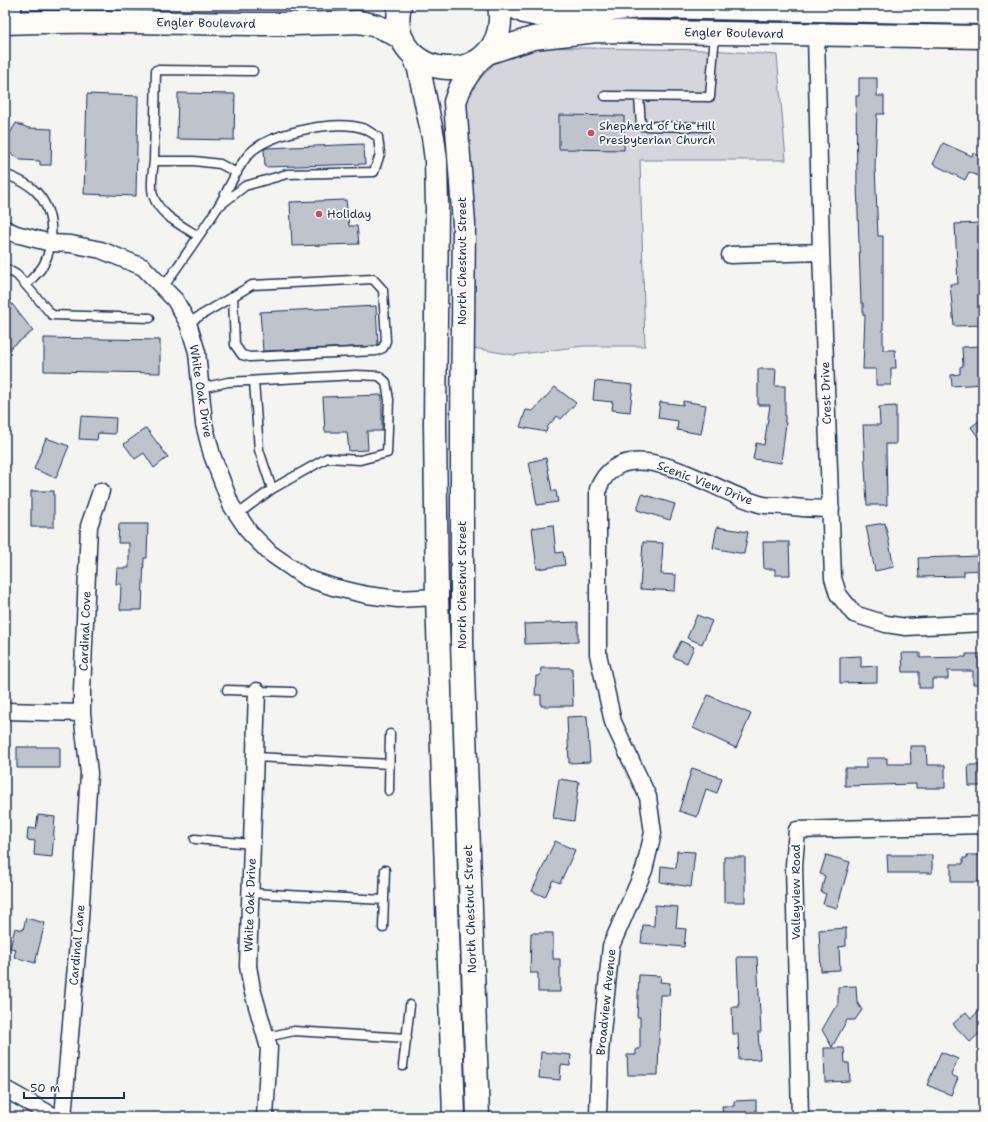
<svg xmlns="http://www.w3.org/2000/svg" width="988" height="1122" font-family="'Shantell Sans',sans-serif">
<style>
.green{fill:#d4d6db;stroke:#78829c}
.building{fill:#bfc3cc;stroke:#1b2f5e}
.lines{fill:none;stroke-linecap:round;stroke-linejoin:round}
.lane-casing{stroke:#1b2f5e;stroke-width:11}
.street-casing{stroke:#1b2f5e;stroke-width:19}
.secondary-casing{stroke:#1b2f5e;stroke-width:25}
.primary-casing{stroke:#1b2f5e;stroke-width:25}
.lane{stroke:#fdfcf7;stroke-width:8}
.street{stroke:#fdfcf7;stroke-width:16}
.secondary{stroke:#fdfcf7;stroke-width:22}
.primary{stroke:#fdfcf7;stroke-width:22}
.poi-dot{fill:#d1495b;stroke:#fdfcf7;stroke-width:1.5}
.labels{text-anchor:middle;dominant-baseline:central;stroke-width:3.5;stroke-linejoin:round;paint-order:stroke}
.street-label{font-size:12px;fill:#1b2f5e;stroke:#fdfcf7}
.poi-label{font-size:12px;fill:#1b2f5e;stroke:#fdfcf7;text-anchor:start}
</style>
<rect width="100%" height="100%" fill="#f4f4f1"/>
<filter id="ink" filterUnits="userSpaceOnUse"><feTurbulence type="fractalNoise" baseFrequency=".025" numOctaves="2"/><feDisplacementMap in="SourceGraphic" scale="8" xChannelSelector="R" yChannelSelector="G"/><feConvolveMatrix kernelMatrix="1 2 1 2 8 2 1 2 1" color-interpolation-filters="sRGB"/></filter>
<g filter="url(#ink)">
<path class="green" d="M 525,47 L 711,50 L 777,55 L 786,160 L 640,160 L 645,346 L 583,346 L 514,355 L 473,348 L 463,122 L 470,90 L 498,59 Z"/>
<path class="building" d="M 859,78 L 877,78 L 877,96 L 884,96 L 884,114 L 877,114 L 875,167 L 878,236 L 883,236 L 883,350 L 895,350 L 896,368 L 891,368 L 891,385 L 876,385 L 876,369 L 863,369 L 865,315 L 863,315 L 863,303 L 861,303 L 857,183 L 856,96 L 859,96 Z
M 178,93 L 235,94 L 234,140 L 177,139 Z
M 87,94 L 138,96 L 136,196 L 84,194 Z
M 559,115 L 624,116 L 624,150 L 559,149 Z
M 16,123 L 28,128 L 52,129 L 51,165 L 40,165 L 40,161 L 21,160 L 5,150 L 5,142 Z
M 943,143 L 972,156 L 973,153 L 983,158 L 983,178 L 969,172 L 965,180 L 933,164 Z
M 364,144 L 365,164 L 265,167 L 264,149 L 267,148 Z
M 346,200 L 349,226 L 357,226 L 359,244 L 292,246 L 290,202 Z
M 980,223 L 983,325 L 954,326 L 950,284 L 958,284 L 955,224 Z
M 5,295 L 33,331 L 5,352 Z
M 376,306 L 378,344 L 375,346 L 263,351 L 260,312 Z
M 44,338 L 160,340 L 160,373 L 44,371 Z
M 980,346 L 981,365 L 983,365 L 983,384 L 952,386 L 951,375 L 960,374 L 960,367 L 963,366 L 962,347 Z
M 758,369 L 776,369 L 775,386 L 785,386 L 785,423 L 786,423 L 781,463 L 753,459 L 756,443 L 764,445 L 770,405 L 758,405 Z
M 595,381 L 633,385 L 630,412 L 612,410 L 613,402 L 593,400 Z
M 555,387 L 576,403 L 561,419 L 557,416 L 548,426 L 546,432 L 520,427 L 526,410 L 533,411 Z
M 382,395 L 382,431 L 367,431 L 368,450 L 349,451 L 347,432 L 325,432 L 323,397 Z
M 683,401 L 706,405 L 701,434 L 677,430 L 678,421 L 658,418 L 660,402 L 683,405 Z
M 896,406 L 896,444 L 886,444 L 887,505 L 867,505 L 863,425 L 880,425 L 879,407 Z
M 81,416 L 116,418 L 115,434 L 98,433 L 97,440 L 79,439 Z
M 983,418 L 983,444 L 971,427 Z
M 146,428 L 168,457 L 154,468 L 144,453 L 135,459 L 124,444 Z
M 46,438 L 69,446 L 56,478 L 34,469 Z
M 546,458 L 552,491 L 556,491 L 558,502 L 537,505 L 529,462 Z
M 31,491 L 54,491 L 54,527 L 31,527 Z
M 642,494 L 675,504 L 670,520 L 637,510 Z
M 885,523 L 894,567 L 875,571 L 866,526 Z
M 119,524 L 148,524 L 147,558 L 144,558 L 142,610 L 120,610 L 121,584 L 116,584 L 117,568 L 129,568 L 129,543 L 118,543 Z
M 553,525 L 556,553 L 563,552 L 565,565 L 537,569 L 532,528 Z
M 717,527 L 748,532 L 744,554 L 713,548 Z
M 643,542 L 663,543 L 661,574 L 676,575 L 675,591 L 640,589 Z
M 763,542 L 789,542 L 790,575 L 775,575 L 775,569 L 764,569 Z
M 983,556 L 983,570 L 964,571 L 964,576 L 919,577 L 918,558 Z
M 697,615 L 712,621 L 702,644 L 687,638 Z
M 578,622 L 578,642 L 525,644 L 524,624 Z
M 681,641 L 694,647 L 687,663 L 673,657 Z
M 902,653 L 920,653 L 920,658 L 966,657 L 966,654 L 982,654 L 983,684 L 973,684 L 973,671 L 948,671 L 948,679 L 932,679 L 932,688 L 919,688 L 919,672 L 903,672 Z
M 861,656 L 861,667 L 877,666 L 877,682 L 840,683 L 840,657 Z
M 541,668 L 572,668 L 573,706 L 541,706 L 541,695 L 535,695 L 536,676 L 540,676 Z
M 708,695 L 751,714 L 736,748 L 693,728 Z
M 587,716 L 590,762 L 569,763 L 567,717 Z
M 910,746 L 926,746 L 927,765 L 945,765 L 945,788 L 916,788 L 916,784 L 845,786 L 845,768 L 866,768 L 866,758 L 887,758 L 887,764 L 911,764 Z
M 17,747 L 60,747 L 60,768 L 17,768 Z
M 968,765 L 983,765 L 983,786 L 969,786 Z
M 692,768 L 722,778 L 717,793 L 706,789 L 697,817 L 679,811 Z
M 559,779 L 579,782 L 574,821 L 553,818 Z
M 38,815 L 55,817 L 52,857 L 34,855 L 35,841 L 27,840 L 28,828 L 36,829 Z
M 555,841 L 575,850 L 560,883 L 553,880 L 545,897 L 532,891 Z
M 677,851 L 695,852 L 691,887 L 660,882 L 661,866 L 676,868 Z
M 826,855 L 850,862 L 837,908 L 823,904 L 826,894 L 821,892 L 825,876 L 820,874 Z
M 887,855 L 932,855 L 932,873 L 888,873 Z
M 967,855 L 983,855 L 983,882 L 951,882 L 951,864 L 963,864 L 963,858 L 967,858 Z
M 724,857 L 745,857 L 745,902 L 724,902 Z
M 655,905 L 678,907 L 676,928 L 686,929 L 684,947 L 641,943 L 643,925 L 654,926 Z
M 26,918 L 45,923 L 35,963 L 14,957 L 16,949 L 10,948 L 15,928 L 23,930 Z
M 846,928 L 846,946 L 839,947 L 840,970 L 821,971 L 819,930 Z
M 531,933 L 553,933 L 553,959 L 560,959 L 560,992 L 538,992 L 538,973 L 530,973 Z
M 737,957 L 757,957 L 761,1032 L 758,1032 L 760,1059 L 739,1060 L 738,1034 L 733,1034 L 732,1007 L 739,1007 Z
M 639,975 L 661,976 L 660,982 L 670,983 L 669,995 L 660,995 L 658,1075 L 628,1075 L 627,1055 L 636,1055 L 636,1049 L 640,1049 L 640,1017 L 637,1017 Z
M 856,986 L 857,1002 L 862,1010 L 855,1020 L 847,1020 L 832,1047 L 822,1030 L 834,1009 L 838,1006 L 838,987 Z
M 983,1008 L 983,1030 L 970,1042 L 953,1024 L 966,1012 L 971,1018 Z
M 824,1048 L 844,1048 L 845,1063 L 849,1063 L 850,1081 L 825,1082 Z
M 541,1052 L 571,1055 L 570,1066 L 561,1065 L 560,1080 L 539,1078 Z
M 941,1052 L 958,1059 L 951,1075 L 958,1078 L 951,1095 L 927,1085 Z
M 756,1100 L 756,1117 L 723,1117 L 722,1106 L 734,1106 L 734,1101 Z"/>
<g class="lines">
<defs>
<path id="lane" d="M 605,96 L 710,97 L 715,33
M 639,97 L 641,126 L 707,127
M 154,161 L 156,70 L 253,71
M 5,174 C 14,178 25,182 32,188 C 54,206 56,239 44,264 C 40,272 31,279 26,285
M 198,236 C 181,225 159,215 153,195 C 150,185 153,171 154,161 L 194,161 L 220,164 L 237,173
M 5,268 L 17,275 L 52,315 L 150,318
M 163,288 C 181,261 200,235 218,207 C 228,191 239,162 253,150 C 276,132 337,119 365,129 C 369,131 373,134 378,137 L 380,154 L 374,172 L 287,174 L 245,186 L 218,207
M 188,323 L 252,285 L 373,279 L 383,290 L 386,341 L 383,348 L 376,351 L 250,357 L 242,355 L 235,345 L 233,297
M 254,381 L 259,450 L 272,489
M 201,388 L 228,382 L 356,375 L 379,376 L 386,382 L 389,400 L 387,453 L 360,460 L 327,458 L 272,489 L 238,514
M 227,690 L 292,692
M 256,757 L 389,764
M 389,791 L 390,734
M 195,839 L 252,844
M 250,893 L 384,900
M 383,928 L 385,870
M 267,1037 L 294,1031 L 407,1038
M 403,1066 L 410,1005"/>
<path id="street" d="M 816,34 L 821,252 L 833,578 L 838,594 L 854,614 L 886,624 L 906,627 L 983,623
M 5,229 L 16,234 L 51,243 L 71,244 L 101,250 L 143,267 L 175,300 L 188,323 L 197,352 L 204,424 L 212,455 L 231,505 L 250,533 L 270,553 L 306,578 L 333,587 L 367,595 L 398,599 L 437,597
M 730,255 L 821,252
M 257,691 L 248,966 L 252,989 L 269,1048 L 265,1117
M 5,711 L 82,713
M 5,1089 L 55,1117
M 63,1117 L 80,919 L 89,773 L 82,713 L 82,691 L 89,526 L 101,491
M 598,1117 L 600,1052 L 611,946 L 644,870 L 653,833 L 648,797 L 613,722 L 598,654 L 598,489 C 625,422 720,497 764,505 C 770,506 776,505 782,506 C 798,508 814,509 831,509
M 800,1117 L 794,865 L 797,830 L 983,825"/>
<path id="secondary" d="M 5,5 L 11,5
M 510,5 L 524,12 L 538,15 L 643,7 L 983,13
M 5,23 C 122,18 240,28 357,22 C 375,24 388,29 403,40
M 487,53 L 533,38 L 597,31 L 983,37"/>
<path id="primary" d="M 400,5 C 382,86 513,92 499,5
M 414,56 L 419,69 L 433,137 L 436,160 L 437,207 L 435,425 L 437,597 L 454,1117
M 478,1117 L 462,643 L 462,424 L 464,224 L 455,102 C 460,85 468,72 479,60"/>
</defs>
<use href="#lane" class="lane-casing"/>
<use href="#street" class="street-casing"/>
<use href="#secondary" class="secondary-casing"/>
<use href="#primary" class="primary-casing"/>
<use href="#lane" class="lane"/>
<use href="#street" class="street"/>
<use href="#secondary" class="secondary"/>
<use href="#primary" class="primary"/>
</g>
</g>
<g class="poi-dot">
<circle cx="591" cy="133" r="4"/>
<circle cx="319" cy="214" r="4"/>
</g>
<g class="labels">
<g class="street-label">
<text transform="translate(206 23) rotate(1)">Engler Boulevard</text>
<text transform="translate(734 33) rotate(1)">Engler Boulevard</text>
<text transform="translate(462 261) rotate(-90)">North Chestnut Street</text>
<text transform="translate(201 391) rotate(81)">White Oak Drive</text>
<text transform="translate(826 393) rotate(-92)">Crest Drive</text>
<text transform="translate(705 483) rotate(21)">Scenic View Drive</text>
<text transform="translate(462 585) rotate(-90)">North Chestnut Street</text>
<text transform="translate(85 631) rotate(-88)">Cardinal Cove</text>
<text transform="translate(796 892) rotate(-90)">Valleyview Road</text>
<text transform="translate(250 905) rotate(-88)">White Oak Drive</text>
<text transform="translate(470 909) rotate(-92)">North Chestnut Street</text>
<text transform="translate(77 945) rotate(-85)">Cardinal Lane</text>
<text transform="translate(606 1002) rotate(-84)">Broadview Avenue</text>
</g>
<g class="poi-label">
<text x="599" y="126">Shepherd of the Hill<tspan x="599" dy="14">Presbyterian Church</tspan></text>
<text x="327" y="214">Holiday</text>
</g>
</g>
<rect width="988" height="1122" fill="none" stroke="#fdfcf7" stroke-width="20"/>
<rect x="10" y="10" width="968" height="1102" fill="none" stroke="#1b2f5e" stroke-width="1.5" filter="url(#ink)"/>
<path d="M24 1092v6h100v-6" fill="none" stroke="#1b2f5e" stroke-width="2"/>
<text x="30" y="1092" font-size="12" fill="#1b2f5e" stroke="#fdfcf7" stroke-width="3" paint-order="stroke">50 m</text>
</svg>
